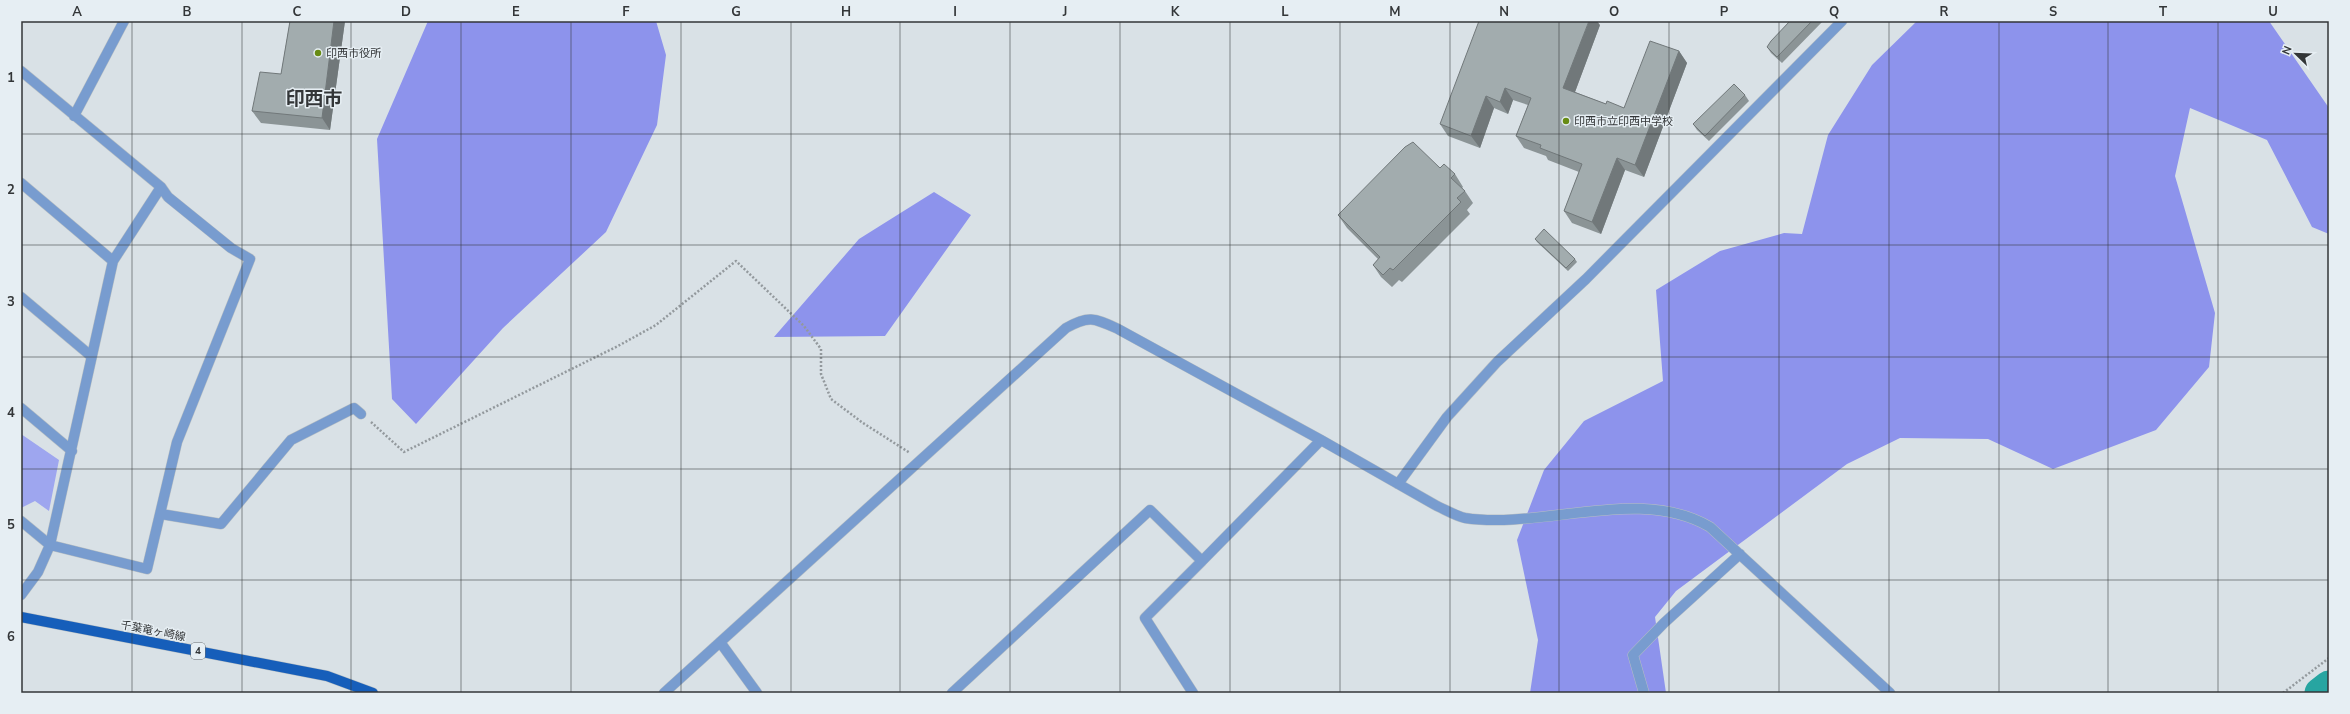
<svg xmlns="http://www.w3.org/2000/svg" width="2350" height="714" font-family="'Nunito Sans','Noto Sans JP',sans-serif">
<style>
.green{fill:#9ea6ef}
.forest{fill:#8d93ec}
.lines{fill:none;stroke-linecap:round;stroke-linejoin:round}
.river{stroke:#27a5a1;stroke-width:31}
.minor-casing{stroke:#b8bfc3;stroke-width:11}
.major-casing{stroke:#b8bfc3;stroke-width:11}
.path{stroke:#93999d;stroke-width:2.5;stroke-dasharray:2 2;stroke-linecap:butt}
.minor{stroke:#789ccf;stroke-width:10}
.major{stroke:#165eba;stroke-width:10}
.wall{fill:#8b9496}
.shaded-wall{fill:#71787a}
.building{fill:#a2acae;stroke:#71787a}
.grid{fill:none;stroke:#333638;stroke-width:1;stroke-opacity:0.55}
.poi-dot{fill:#678b13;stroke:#e6eef3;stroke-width:1.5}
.labels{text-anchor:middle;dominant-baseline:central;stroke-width:3;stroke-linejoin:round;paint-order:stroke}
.shield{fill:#e6eef3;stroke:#696d70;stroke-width:1}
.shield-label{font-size:10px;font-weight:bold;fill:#333638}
.poi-label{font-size:11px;fill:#333638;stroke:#e6eef3;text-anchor:start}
.street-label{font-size:11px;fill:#333638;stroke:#e6eef3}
.town-label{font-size:19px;font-weight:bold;fill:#333638;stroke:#e6eef3}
.neatline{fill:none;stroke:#333638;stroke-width:1.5}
.grid-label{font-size:13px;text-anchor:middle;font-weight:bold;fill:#333638}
</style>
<rect width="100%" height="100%" fill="#d9e1e6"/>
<path class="green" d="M 21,434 L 59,460 L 49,511 L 35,501 L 21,508 Z"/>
<path class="forest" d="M 428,21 L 656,21 L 666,55 L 657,125 L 606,232 L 503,328 L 416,424 L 392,399 L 377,139 Z
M 1917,21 L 2269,21 L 2329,108 L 2329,234 L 2312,227 L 2267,140 L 2190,108 L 2175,176 L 2215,313 L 2209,367 L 2156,430 L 2053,469 L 1988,439 L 1900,438 L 1847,464 L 1676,591 L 1655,617 L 1666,693 L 1530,693 L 1538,640 L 1517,540 L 1544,470 L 1584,421 L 1663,381 L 1656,290 L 1720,251 L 1784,233 L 1802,234 L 1828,135 L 1872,65 Z
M 934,192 L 971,215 L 885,336 L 774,337 L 859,239 Z"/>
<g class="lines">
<path class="river" d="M 2320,693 L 2329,686"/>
<defs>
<path id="minor" d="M 21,71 L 161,187 L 168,197 L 231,248 L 250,259 L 177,442 L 147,569 L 50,545 L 21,521
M 74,116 L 124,21
M 21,183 L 113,261
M 21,297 L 91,356
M 21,408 L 72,451
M 1398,484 L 1447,417 L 1497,362 L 1586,279 L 1842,21
M 161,514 L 221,524 L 291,440 L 354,408 L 361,414
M 21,595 L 38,572 L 50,545 L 113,261 L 161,187
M 720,642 L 757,693
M 664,693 L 1066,328 C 1089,315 1094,318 1118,329 L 1321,440 L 1437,506 C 1446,510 1456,516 1465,518 C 1543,530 1639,485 1710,527 L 1890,693
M 952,693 L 1150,510 L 1202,561 L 1321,440
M 1193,693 L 1145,618 L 1202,561
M 1644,693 L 1633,655 L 1664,623 L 1740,554"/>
<path id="major" d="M 21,617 L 327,676 L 373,693"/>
</defs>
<use href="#minor" class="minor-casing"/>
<use href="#major" class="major-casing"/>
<path class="path" d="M 371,422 L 404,452 L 618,346 L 656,325 L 736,261 L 804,326 L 821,349 L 821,374 L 831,399 L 863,423 L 910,453
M 2283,693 L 2329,658"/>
<use href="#minor" class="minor"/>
<use href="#major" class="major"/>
</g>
<path class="wall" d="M 290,21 L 345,21 L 330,130 L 261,123 L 252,111 L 281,74 Z
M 1790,21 L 1823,21 L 1782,63 L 1771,53 L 1767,47 Z
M 1600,25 L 1575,92 L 1606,104 L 1624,108 L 1679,51 L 1687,63 L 1644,177 L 1625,170 L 1601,234 L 1572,223 L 1564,211 L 1579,172 L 1548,160 L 1546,156 L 1524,148 L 1516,136 L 1528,105 L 1513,100 L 1508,114 L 1494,108 L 1480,148 L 1448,136 L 1440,124 Z
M 1745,95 L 1749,101 L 1709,141 L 1697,130 L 1693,124 Z
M 1455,174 L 1463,187 L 1462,188 L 1465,191 L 1473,203 L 1467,210 L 1470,214 L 1402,282 L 1399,280 L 1392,287 L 1381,277 L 1373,265 L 1378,259 L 1347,228 L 1338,215 Z
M 1535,239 L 1575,259 L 1577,262 L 1568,271 L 1537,242 Z"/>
<path class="shaded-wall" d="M 334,21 L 345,21 L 330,130 L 322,118 Z
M 1589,21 L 1597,21 L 1600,25 L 1572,100 L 1563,88 Z
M 1679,51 L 1687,63 L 1644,177 L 1635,165 Z
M 1505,88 L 1513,100 L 1508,114 L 1500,102 Z
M 1486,96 L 1494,108 L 1480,148 L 1471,136 Z
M 1617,158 L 1625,170 L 1601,234 L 1592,222 Z"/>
<path class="building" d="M 290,21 L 334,21 L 322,118 L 252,111 L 260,72 L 281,74 Z
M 1479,21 L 1589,21 L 1563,88 L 1606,104 L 1607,101 L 1624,108 L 1650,41 L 1679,51 L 1635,165 L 1617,158 L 1592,222 L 1564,211 L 1582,164 L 1540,148 L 1541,145 L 1516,136 L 1531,98 L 1505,88 L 1500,102 L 1486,96 L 1471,136 L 1440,124 Z
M 1790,21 L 1812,21 L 1777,57 L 1767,47 L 1771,41 Z
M 1734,84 L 1745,95 L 1705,136 L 1693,124 Z
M 1413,142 L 1440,168 L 1444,164 L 1455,174 L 1451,178 L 1465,191 L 1457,198 L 1461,202 L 1393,270 L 1390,268 L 1383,275 L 1373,265 L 1380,257 L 1338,215 L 1405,147 Z
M 1544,229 L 1575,259 L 1566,268 L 1535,239 Z"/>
<path class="grid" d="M 132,21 L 132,693M 242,21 L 242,693M 351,21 L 351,693M 461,21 L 461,693M 571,21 L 571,693M 681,21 L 681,693M 791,21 L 791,693M 900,21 L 900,693M 1010,21 L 1010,693M 1120,21 L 1120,693M 1230,21 L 1230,693M 1340,21 L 1340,693M 1450,21 L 1450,693M 1559,21 L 1559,693M 1669,21 L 1669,693M 1779,21 L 1779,693M 1889,21 L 1889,693M 1999,21 L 1999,693M 2108,21 L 2108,693M 2218,21 L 2218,693M 21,134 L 2329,134M 21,245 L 2329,245M 21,357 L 2329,357M 21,469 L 2329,469M 21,580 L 2329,580"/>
<g class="poi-dot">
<circle cx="318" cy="53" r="4"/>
<circle cx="1566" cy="121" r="4"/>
</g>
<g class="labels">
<rect class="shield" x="191" y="643" width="14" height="16" rx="3"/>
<g class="shield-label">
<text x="198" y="651">4</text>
</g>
<g class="poi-label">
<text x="326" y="53">印西市役所</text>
<text x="1574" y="121">印西市立印西中学校</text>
</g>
<g class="street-label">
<text transform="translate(153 631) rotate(11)">千葉竜ヶ崎線</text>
</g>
<g class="town-label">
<text x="314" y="99">印西市</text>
</g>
</g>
<rect width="2350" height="714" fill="none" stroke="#e6eef3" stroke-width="44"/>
<g transform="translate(2296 54) rotate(293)" stroke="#e6eef3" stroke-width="3" paint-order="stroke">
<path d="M0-3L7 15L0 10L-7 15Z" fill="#333638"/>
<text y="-6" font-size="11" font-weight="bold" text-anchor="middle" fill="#333638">N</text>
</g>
<rect x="22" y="22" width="2306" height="670" class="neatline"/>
<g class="grid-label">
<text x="77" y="16">A</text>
<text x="187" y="16">B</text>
<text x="297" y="16">C</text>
<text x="406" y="16">D</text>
<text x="516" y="16">E</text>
<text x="626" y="16">F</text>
<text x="736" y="16">G</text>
<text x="846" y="16">H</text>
<text x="955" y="16">I</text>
<text x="1065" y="16">J</text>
<text x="1175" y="16">K</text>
<text x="1285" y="16">L</text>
<text x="1395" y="16">M</text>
<text x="1504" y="16">N</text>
<text x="1614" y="16">O</text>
<text x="1724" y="16">P</text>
<text x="1834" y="16">Q</text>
<text x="1944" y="16">R</text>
<text x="2053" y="16">S</text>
<text x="2163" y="16">T</text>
<text x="2273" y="16">U</text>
<text x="11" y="82">1</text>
<text x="11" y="194">2</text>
<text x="11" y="306">3</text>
<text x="11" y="417">4</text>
<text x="11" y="529">5</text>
<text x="11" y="641">6</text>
</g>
</svg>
